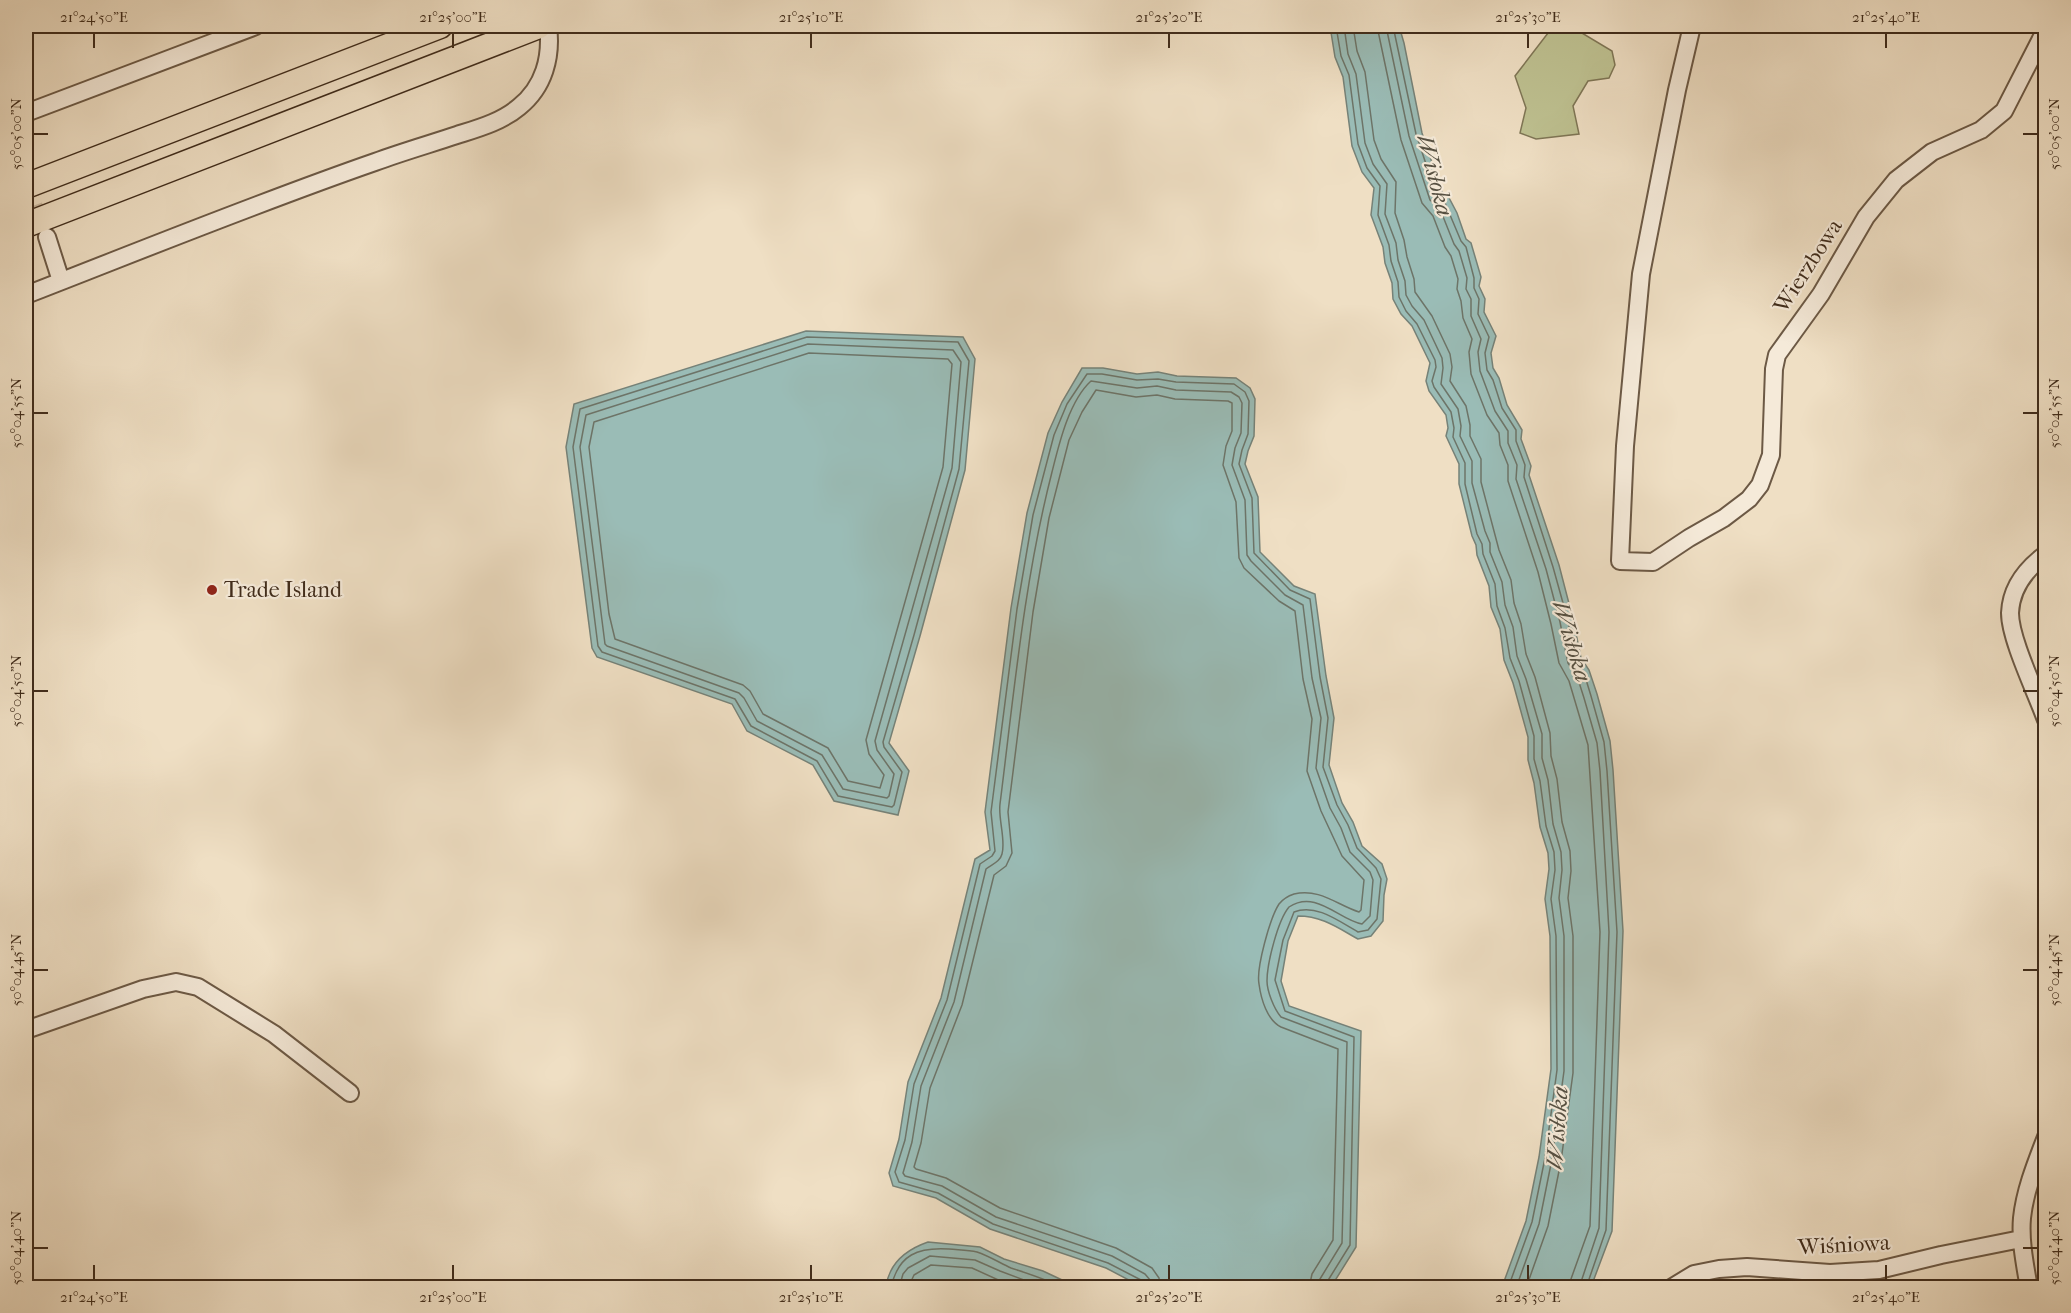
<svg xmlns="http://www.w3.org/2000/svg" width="2071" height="1313" font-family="'IM FELL French Canon',serif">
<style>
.green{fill:#bec191;stroke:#7f7656;stroke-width:1.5}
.water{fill:#9abcb6;stroke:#768278;stroke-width:1.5}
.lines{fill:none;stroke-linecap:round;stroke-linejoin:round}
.shore{stroke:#6d7468;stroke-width:1.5}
.minor-tunnel{stroke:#ccbba2;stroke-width:16;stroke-dasharray:16 8;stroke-linecap:butt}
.minor-casing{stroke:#6c5945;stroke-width:20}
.highway-casing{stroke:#402c1b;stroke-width:27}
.minor{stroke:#f5ead9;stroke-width:16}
.highway{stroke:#efdfc4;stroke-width:24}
.ticks{fill:none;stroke:#402c1b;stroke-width:2}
.poi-dot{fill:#8f2418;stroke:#f5ead9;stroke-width:2}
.labels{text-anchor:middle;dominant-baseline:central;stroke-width:4.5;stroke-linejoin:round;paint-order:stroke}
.street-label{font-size:22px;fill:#402c1b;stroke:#f5ead9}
.poi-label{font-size:22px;fill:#402c1b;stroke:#f5ead9;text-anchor:start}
.water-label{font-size:24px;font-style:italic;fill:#565042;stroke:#f5ead9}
.neatline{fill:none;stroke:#402c1b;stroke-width:2}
.ticks-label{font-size:15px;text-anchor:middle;fill:#402c1b}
</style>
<rect width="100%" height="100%" fill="#efdfc4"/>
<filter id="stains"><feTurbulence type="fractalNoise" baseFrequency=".00333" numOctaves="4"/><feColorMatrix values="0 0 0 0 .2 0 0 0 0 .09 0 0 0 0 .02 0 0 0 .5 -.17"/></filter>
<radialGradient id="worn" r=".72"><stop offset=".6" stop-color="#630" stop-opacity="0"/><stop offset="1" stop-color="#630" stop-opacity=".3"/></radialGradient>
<path class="green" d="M 1548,33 L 1582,33 L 1612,51 L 1615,65 L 1609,78 L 1588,81 L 1573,106 L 1579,134 L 1536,139 L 1520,133 L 1526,108 L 1515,76 Z"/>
<path class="water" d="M 1330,26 L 1399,26 L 1404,43 L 1422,133 L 1443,195 L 1448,196 L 1457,213 L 1466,239 L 1471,243 L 1481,277 L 1479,286 L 1485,299 L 1484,312 L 1496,336 L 1491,353 L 1493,368 L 1499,378 L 1507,405 L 1522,430 L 1521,439 L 1531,466 L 1529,475 L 1559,565 L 1573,619 L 1581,658 L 1589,670 L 1597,694 L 1610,741 L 1613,770 L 1623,931 L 1612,1231 L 1591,1287 L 1502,1287 L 1526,1221 L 1539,1157 L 1551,1069 L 1550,936 L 1545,899 L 1549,869 L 1548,853 L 1540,827 L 1534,783 L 1528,760 L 1528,737 L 1513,683 L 1504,660 L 1500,629 L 1491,607 L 1489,586 L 1477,555 L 1476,545 L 1472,536 L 1459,484 L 1459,464 L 1446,436 L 1448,428 L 1446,415 L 1429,391 L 1426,381 L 1430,363 L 1412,326 L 1401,314 L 1393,299 L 1392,283 L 1385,263 L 1383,247 L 1371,215 L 1374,188 L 1362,172 L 1352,146 L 1343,77 L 1335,57 Z
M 806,331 L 963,337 L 975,359 L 965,470 L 920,636 L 889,743 L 909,771 L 898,815 L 834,801 L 813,765 L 747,731 L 732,704 L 597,657 L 592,648 L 566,447 L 574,404 Z
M 1082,368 L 1103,368 L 1137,374 L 1158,372 L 1177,376 L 1236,378 L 1250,388 L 1255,399 L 1254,436 L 1248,451 L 1245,464 L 1258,497 L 1260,552 L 1294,586 L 1315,594 L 1326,676 L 1334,718 L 1329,765 L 1342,803 L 1353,822 L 1362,846 L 1382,864 L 1387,879 L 1384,895 L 1383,921 L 1371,936 L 1358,939 C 1338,928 1322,916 1298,916 L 1288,941 L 1281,981 L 1289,1006 L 1361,1031 L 1356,1247 L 1331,1287 L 1142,1287 L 1106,1268 L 990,1229 L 936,1198 L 893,1186 L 889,1173 L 899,1139 L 908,1082 L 941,998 L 975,859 L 990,850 L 985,812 L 1011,608 L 1027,513 L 1048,433 L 1062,402 Z
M 928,1242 L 980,1247 L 1004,1259 L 1043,1271 L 1077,1287 L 886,1287 C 889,1263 905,1250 928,1242 Z"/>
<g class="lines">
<path class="shore" d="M 1336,26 L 1341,56 L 1349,75 L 1358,144 L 1367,168 L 1380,186 L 1378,215 L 1389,245 L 1391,261 L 1398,282 L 1399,297 L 1406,311 L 1417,324 L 1435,360 L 1436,367 L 1432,381 L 1434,387 L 1451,412 L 1454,428 L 1453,437 L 1465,463 L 1465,484 L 1477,534 L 1482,544 L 1483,554 L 1495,584 L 1497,606 L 1505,628 L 1510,658 L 1519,681 L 1534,736 L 1534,759 L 1540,781 L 1546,826 L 1554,852 L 1555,870 L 1551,899 L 1556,936 L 1557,1070 L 1545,1158 L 1532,1222 L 1508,1288
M 1344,26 L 1348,54 L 1356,74 L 1365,143 L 1373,164 L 1387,184 L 1385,214 L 1396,243 L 1398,260 L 1405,281 L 1406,295 L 1412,306 L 1424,320 L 1442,358 L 1443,368 L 1441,384 L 1458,409 L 1461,426 L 1460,436 L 1472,461 L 1472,483 L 1485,531 L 1490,543 L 1490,552 L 1502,582 L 1505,605 L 1513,627 L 1517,656 L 1526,679 L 1542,734 L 1542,758 L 1548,780 L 1553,824 L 1561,852 L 1562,870 L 1559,898 L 1564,936 L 1564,1071 L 1552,1159 L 1539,1224 L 1516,1288
M 1353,26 L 1357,51 L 1365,72 L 1374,140 L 1381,159 L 1396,182 L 1395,213 L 1404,240 L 1407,257 L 1414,279 L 1415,292 L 1432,316 L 1450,354 L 1452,367 L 1450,381 L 1466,406 L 1470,425 L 1470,436 L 1481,459 L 1481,482 L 1499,550 L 1511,580 L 1514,603 L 1521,624 L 1526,654 L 1535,677 L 1550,733 L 1551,756 L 1557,779 L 1562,822 L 1570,851 L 1571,871 L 1568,898 L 1573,936 L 1573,1073 L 1561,1161 L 1548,1226 L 1526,1288
M 1377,26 L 1401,140 L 1422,203 L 1433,216 L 1445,247 L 1451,256 L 1458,279 L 1457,289 L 1461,301 L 1463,318 L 1472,339 L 1469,352 L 1471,374 L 1487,415 L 1499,433 L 1500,445 L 1508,465 L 1508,481 L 1538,572 L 1551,624 L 1559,663 L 1569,681 L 1588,745 L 1600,932 L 1590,1226 L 1571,1279 L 1570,1288
M 1386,26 L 1409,136 L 1430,200 L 1440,209 L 1454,244 L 1459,251 L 1467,278 L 1466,289 L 1471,299 L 1471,316 L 1481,339 L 1478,352 L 1480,371 L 1495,411 L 1508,431 L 1508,443 L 1517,465 L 1516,479 L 1546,569 L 1560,622 L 1568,663 L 1577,676 L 1584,698 L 1597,743 L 1600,771 L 1609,932 L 1599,1228 L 1579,1288
M 1393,26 L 1416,134 L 1437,197 L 1445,203 L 1461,241 L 1466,247 L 1474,278 L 1474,288 L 1479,299 L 1478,314 L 1489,337 L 1485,353 L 1487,370 L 1493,380 L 1502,408 L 1516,430 L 1516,441 L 1525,465 L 1524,477 L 1553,567 L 1568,621 L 1575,660 L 1584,673 L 1591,696 L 1604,742 L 1607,771 L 1617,932 L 1606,1230 L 1586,1288
M 807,337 L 958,342 L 969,361 L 959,469 L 914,635 L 883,742 L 884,747 L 902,772 L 894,805 L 892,807 L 838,796 L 817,761 L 751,726 L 735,699 L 602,652 L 598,646 L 573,447 L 580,409 Z
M 808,344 L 953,350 L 961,362 L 952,468 L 875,741 L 877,750 L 894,774 L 889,796 L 887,798 L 843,789 L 822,755 L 757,721 L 744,698 L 739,693 L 607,646 L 605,644 L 580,447 L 586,415 Z
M 809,353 L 948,359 L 952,364 L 943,467 L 866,740 L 869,754 L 884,775 L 880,788 L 848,781 L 828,748 L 763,714 L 750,691 L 743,685 L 615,639 L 609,614 L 589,447 L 594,422 Z
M 891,1288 C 898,1254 919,1247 949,1249 C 959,1250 968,1250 977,1252 C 989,1256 1000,1263 1011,1268 C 1029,1274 1046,1279 1063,1288
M 899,1288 L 903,1274 L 908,1268 L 930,1256 L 975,1260 L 1000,1271 L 1045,1288
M 908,1288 L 914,1275 L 931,1265 L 972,1268 L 1016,1288
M 1144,1288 L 1141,1280 L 1108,1263 L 993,1224 L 938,1193 L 899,1182 L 895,1172 L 905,1140 L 914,1084 L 947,1000 L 980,864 L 992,856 L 995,851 L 991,812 L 1017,609 L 1033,515 L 1054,435 L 1067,404 L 1087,374 L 1102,374 L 1137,380 L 1158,379 L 1176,382 L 1234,384 L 1245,392 L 1249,401 L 1248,434 L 1242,450 L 1239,464 L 1252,498 L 1254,553 L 1290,590 L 1310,599 L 1320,677 L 1328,718 L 1323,767 L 1337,805 L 1348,825 L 1357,848 L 1376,868 L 1381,879 L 1377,919 L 1368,930 L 1358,932 C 1340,922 1316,903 1294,912 L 1283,940 L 1275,980 L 1285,1011 L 1354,1037 L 1350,1245 L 1327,1282 L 1326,1288
M 1151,1288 L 1150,1280 L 1145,1274 L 1112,1256 L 996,1217 L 942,1186 L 905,1176 L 903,1173 L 912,1142 L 921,1086 L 954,1002 L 986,869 C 992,864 1000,862 1002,854 C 1006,840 998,819 1000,804 C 1014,693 1024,581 1052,472 C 1059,444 1069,401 1091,381 L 1137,388 L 1157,386 L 1176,390 L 1231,392 L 1239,397 L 1242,403 L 1241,433 L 1235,448 L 1232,465 L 1245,500 L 1247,555 L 1251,561 L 1285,595 L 1303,605 L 1312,678 L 1321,718 L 1316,768 L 1330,808 L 1341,828 L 1350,852 L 1370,872 L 1373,880 L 1370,916 L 1362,924 C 1339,920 1316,889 1289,907 C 1278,920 1267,963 1267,981 C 1267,991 1274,1009 1281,1017 L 1347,1042 L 1342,1243 L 1320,1279 L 1318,1288
M 1160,1288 L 1159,1278 L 1152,1268 L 1116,1248 L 1000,1208 L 946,1178 L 916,1169 L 914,1167 L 921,1143 L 930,1088 L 962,1005 L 994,875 L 1006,866 L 1012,853 L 1008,812 L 1033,612 L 1049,518 L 1069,440 L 1082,412 L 1096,390 L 1136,397 L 1157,395 L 1175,399 L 1228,401 L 1232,403 L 1232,431 L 1226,446 L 1223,465 L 1236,502 L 1239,558 L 1244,568 L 1279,601 L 1295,611 L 1303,679 L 1312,719 L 1307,771 L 1321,811 L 1342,856 L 1364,880 L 1361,910 L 1359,912 C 1337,905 1320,888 1294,894 C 1288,896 1283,899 1279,904 C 1270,918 1256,968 1259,984 C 1261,999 1267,1020 1281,1027 L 1338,1049 L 1333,1240 L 1312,1274 L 1309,1288"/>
<path class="minor-tunnel" d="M 26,183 L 43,228"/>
<defs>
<path id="minor" d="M 1692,26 L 1677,90 L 1641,274 L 1625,446 L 1620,561 L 1653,562 L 1689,538 L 1724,518 L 1749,499 L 1760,485 L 1771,455 L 1774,369 L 1777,355 L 1821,294 L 1866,217 L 1896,180 L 1932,152 L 1981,130 L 2004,111 L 2046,29
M 26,113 L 256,26
M 47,237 L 61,281
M 26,295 C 142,250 257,203 375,162 C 402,152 430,144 457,135 C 479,128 501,122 519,107 C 544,87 552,57 548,26
M 2046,554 C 2027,568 2011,588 2010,613 C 2010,639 2036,692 2046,720
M 26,1030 L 143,989 L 176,982 L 198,987 L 274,1034 L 350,1093
M 1671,1288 L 1694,1274 L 1719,1269 L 1747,1267 L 1830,1273 L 1879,1270 L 1941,1255 L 2021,1239
M 2029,1288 C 2025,1265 2020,1241 2022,1218 C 2025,1190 2036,1163 2046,1137"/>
<path id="highway" d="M 26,186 L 440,26
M 26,225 L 539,26"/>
</defs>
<use href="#minor" class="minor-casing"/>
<use href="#highway" class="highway-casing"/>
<use href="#minor" class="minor"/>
<use href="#highway" class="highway"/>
</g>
<path class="ticks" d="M 94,33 L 94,48M 453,33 L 453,48M 811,33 L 811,48M 1169,33 L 1169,48M 1528,33 L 1528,48M 1886,33 L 1886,48M 33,134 L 48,134M 2023,134 L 2038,134M 33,413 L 48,413M 2023,413 L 2038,413M 33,691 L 48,691M 2023,691 L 2038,691M 33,970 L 48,970M 2023,970 L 2038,970M 33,1248 L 48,1248M 2023,1248 L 2038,1248M 94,1265 L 94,1280M 453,1265 L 453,1280M 811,1265 L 811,1280M 1169,1265 L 1169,1280M 1528,1265 L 1528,1280M 1886,1265 L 1886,1280"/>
<circle class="poi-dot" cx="212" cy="590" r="6"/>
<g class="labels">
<g class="street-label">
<text transform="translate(1808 266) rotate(-57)">Wierzbowa</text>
<text transform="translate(1844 1245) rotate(-3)">Wiśniowa</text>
</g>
<g class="poi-label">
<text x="224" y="590">Trade Island</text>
</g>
<g class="water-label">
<text transform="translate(1435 175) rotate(75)">Wisłoka</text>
<text transform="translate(1572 641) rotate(73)">Wisłoka</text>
<text transform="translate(1557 1128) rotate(-86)">Wisłoka</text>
</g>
</g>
<rect width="2071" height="1313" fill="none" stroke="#efdfc4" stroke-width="66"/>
<rect x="33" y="33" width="2005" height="1247" class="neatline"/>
<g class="ticks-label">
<text x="94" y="22">21°24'50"E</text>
<text x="453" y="22">21°25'00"E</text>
<text x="811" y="22">21°25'10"E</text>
<text x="1169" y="22">21°25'20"E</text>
<text x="1528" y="22">21°25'30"E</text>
<text x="1886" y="22">21°25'40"E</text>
<text transform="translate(16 134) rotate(-90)" y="5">50°05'00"N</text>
<text transform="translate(2054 134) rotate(-90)" y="5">50°05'00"N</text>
<text transform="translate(16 413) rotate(-90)" y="5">50°04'55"N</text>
<text transform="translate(2054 413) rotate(-90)" y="5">50°04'55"N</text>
<text transform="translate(16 691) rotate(-90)" y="5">50°04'50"N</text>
<text transform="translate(2054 691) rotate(-90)" y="5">50°04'50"N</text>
<text transform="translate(16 970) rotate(-90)" y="5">50°04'45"N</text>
<text transform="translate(2054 970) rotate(-90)" y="5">50°04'45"N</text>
<text transform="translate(16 1248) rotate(-90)" y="5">50°04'40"N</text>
<text transform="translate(2054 1248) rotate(-90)" y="5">50°04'40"N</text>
<text x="94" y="1302">21°24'50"E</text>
<text x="453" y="1302">21°25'00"E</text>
<text x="811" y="1302">21°25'10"E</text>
<text x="1169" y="1302">21°25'20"E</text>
<text x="1528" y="1302">21°25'30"E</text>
<text x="1886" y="1302">21°25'40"E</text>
</g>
<rect width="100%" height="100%" filter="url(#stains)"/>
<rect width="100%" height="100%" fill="url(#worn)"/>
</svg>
